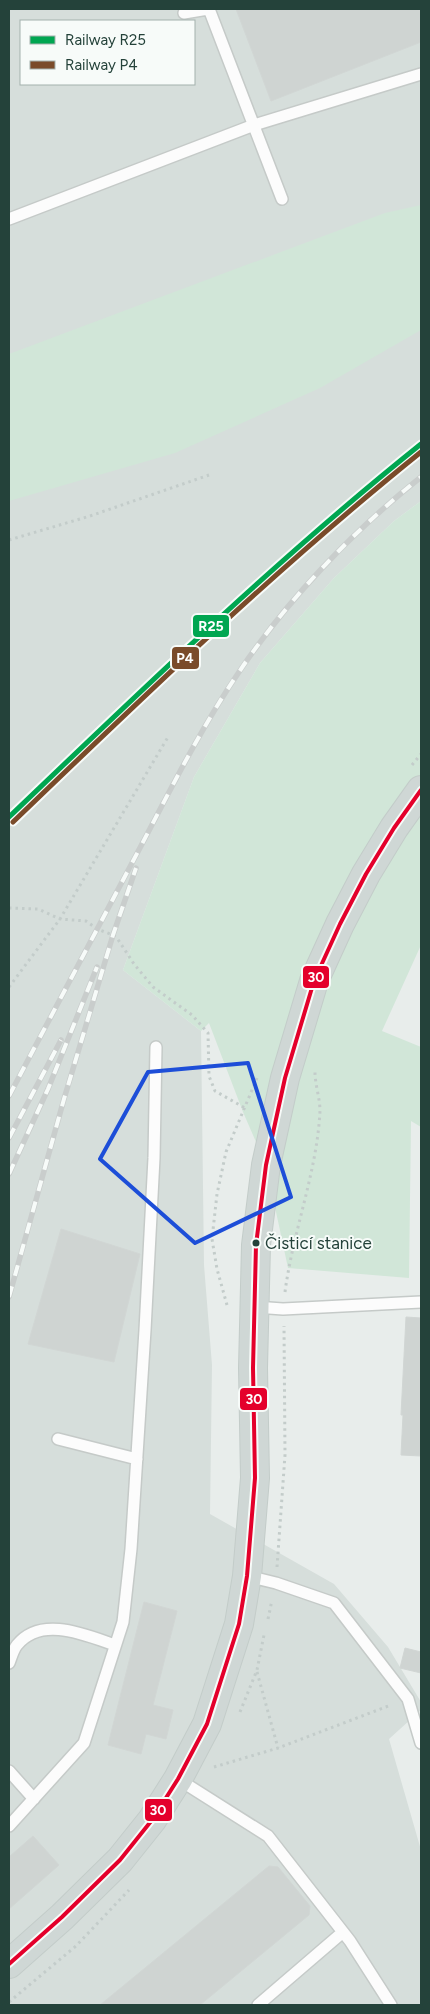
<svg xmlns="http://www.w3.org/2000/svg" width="430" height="2014" font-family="Figtree,sans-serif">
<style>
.built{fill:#d6dedb;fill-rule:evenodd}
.green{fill:#d1e6d8}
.building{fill:#cfd4d2;stroke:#d1d6d4}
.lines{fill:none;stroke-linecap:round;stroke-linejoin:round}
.lane-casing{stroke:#c5cac8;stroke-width:14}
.primary-casing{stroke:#c3ccc9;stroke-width:30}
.path{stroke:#c3ccca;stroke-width:3;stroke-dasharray:2.5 4;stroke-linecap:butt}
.lane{stroke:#fcfcfc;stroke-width:11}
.primary{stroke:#cfd7d5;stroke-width:28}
.rail-casing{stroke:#c9cdcc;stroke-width:5.5}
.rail{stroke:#f7fbf9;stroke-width:4;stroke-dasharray:11;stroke-linecap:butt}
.bus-1-casing{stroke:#f7fbf9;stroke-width:8}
.bus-1{stroke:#e4002b;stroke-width:4}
.rail-1-casing{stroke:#f7fbf9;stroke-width:9}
.rail-2-casing{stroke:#f7fbf9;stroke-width:9}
.rail-1{stroke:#00a651;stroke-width:5}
.rail-2{stroke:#7a4b2a;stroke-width:5}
.marked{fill:none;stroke:#1d4ed8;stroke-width:4;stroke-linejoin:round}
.bus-dot{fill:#24423a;stroke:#f7fbf9;stroke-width:2}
.labels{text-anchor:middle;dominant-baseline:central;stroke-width:4;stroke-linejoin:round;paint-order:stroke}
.bus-label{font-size:17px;fill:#24423a;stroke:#f7fbf9;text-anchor:start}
.line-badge{stroke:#f7fbf9;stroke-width:2}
.badge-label{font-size:14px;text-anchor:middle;font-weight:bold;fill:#fff}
</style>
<rect width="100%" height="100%" fill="#e8edeb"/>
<path class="built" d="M 9,9 L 421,9 L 421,501 L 394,521 L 334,578 L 260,663 L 194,777 L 123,970 L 201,1031 L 204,1265 L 212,1365 L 210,1514 L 334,1584 L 388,1647 L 421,1702 L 421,1710 L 389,1739 L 421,1850 L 421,2005 L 9,2005 ZM 21,21 L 194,21 L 194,84 L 21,84 Z"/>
<path class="green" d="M 421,205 L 421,330 L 320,388 L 175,453 L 9,501 L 9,354 L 385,213 Z
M 421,501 L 421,945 L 382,1031 L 421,1047 L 421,1127 L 411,1121 L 409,1278 L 288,1268 L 266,1165 L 243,1112 L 209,1023 L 201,1031 L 123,970 L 194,777 L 260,663 L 334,578 L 394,521 Z"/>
<path class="building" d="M 236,9 L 421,9 L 421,42 L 271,101 Z
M 61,1229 L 140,1254 L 114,1362 L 28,1344 Z
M 406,1317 L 421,1318 L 421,1456 L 401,1455 L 403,1415 L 401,1415 Z
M 144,1602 L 177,1611 L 153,1705 L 173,1710 L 166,1739 L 146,1734 L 141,1754 L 108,1745 Z
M 405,1648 L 421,1652 L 421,1673 L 400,1668 Z
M 33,1836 L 59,1865 L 9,1909 L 9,1857 Z
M 269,1866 L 278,1867 L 310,1906 L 309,1915 L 200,2005 L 100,2005 Z"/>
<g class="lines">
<defs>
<path id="lane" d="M 209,9 L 282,199
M 184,13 L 208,9
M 9,219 L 254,125 L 421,74
M 255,1307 L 283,1309 L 421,1302
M 58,1439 L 137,1459
M 247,1576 L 276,1583 L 334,1603 L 408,1699 L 421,1743
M 9,1663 C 11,1658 13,1650 17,1645 C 41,1615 86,1635 115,1645
M 9,1771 L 34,1799
M 178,1779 L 268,1836 L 350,1941 L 391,2005
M 9,1826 L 84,1743 L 123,1622 L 131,1549 L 145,1330 L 154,1158 L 156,1047
M 258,2005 L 343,1932"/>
<path id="primary" d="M 9,1964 L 62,1917 L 120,1860 L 152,1820 L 178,1779 L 207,1724 L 239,1624 L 247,1576 L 255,1478 L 253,1368 L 256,1245 L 266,1165 L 285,1078 L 314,981 L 340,924 L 366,874 L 394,828 L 421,790"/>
</defs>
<use href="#lane" class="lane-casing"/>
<use href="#primary" class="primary-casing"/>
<path class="path" d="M 9,540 L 90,516 L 209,475
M 412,765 L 421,754
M 9,908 L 38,909 L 60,919 L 86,921 L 97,929 L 113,935 L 117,938 L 134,964 L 153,987 L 192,1015 L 208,1033 L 209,1076 L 215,1091 L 245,1108
M 9,987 L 60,919 L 168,737
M 285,1292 C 293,1231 317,1172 320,1111 C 320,1098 315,1085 315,1072
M 227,1305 L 217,1269 L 212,1239 L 217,1194 L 226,1152 L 257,1078
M 277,1567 L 285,1455 L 284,1326
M 268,1619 L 272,1600
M 257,1672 L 278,1748
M 240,1712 L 257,1670 L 264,1635
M 214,1767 L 278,1748 L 391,1705
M 9,2002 L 76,1946 L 129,1890"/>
<use href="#lane" class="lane"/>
<use href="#primary" class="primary"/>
<defs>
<path id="rail" d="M 9,1096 C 50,1018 91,941 132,863 C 166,799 198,732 239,672 C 287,600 353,531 421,477
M 9,1138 L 61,1040
M 9,1174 L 48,1089 L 97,967
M 9,1297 L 64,1099 L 113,935 L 136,868"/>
</defs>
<use href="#rail" class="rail-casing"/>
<use href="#rail" class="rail"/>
<defs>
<path id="bus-1" d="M 9,1964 L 62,1917 L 120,1860 L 152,1820 L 178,1779 L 207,1724 L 239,1624 L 247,1576 L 255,1478 L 253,1368 L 256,1245 L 266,1165 L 285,1078 L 314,981 L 340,924 L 366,874 L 394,828 L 421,790"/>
</defs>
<use href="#bus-1" class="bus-1-casing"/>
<use href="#bus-1" class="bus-1"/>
<defs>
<path id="rail-1" d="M 9,817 C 143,689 276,560 421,444"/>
<path id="rail-2" d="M 13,822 C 146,694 278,567 421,452"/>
</defs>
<use href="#rail-1" class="rail-1-casing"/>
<use href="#rail-2" class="rail-2-casing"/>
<use href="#rail-1" class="rail-1"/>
<use href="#rail-2" class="rail-2"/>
</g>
<path class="marked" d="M 248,1063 L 291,1197 L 195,1243 L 100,1159 L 148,1072 Z"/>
<circle class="bus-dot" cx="256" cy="1243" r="4.5"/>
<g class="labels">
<g class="bus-label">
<text x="265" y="1243">Čisticí stanice</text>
</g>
</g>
<g class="line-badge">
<rect x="192" y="614" width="38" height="24" rx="5" fill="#00a651"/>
<rect x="171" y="646" width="29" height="24" rx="5" fill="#7a4b2a"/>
<rect x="302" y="965" width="28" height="24" rx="5" fill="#e4002b"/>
<rect x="239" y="1387" width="29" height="24" rx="5" fill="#e4002b"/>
<rect x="144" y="1798" width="29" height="24" rx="5" fill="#e4002b"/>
</g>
<g class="badge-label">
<text x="211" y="631">R25</text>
<text x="185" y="663">P4</text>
<text x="316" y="982">30</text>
<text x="254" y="1404">30</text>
<text x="158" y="1815">30</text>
</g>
<rect width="430" height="2014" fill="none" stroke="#24423a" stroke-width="20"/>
<rect x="20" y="20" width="175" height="65" fill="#f7fbf9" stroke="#a3b1ad"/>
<rect x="30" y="36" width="25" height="8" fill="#00a651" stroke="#a3b1ad"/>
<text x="65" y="45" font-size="15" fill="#24423a">Railway R25</text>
<rect x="30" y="61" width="25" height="8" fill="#7a4b2a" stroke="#a3b1ad"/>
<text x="65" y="70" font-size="15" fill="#24423a">Railway P4</text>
</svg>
